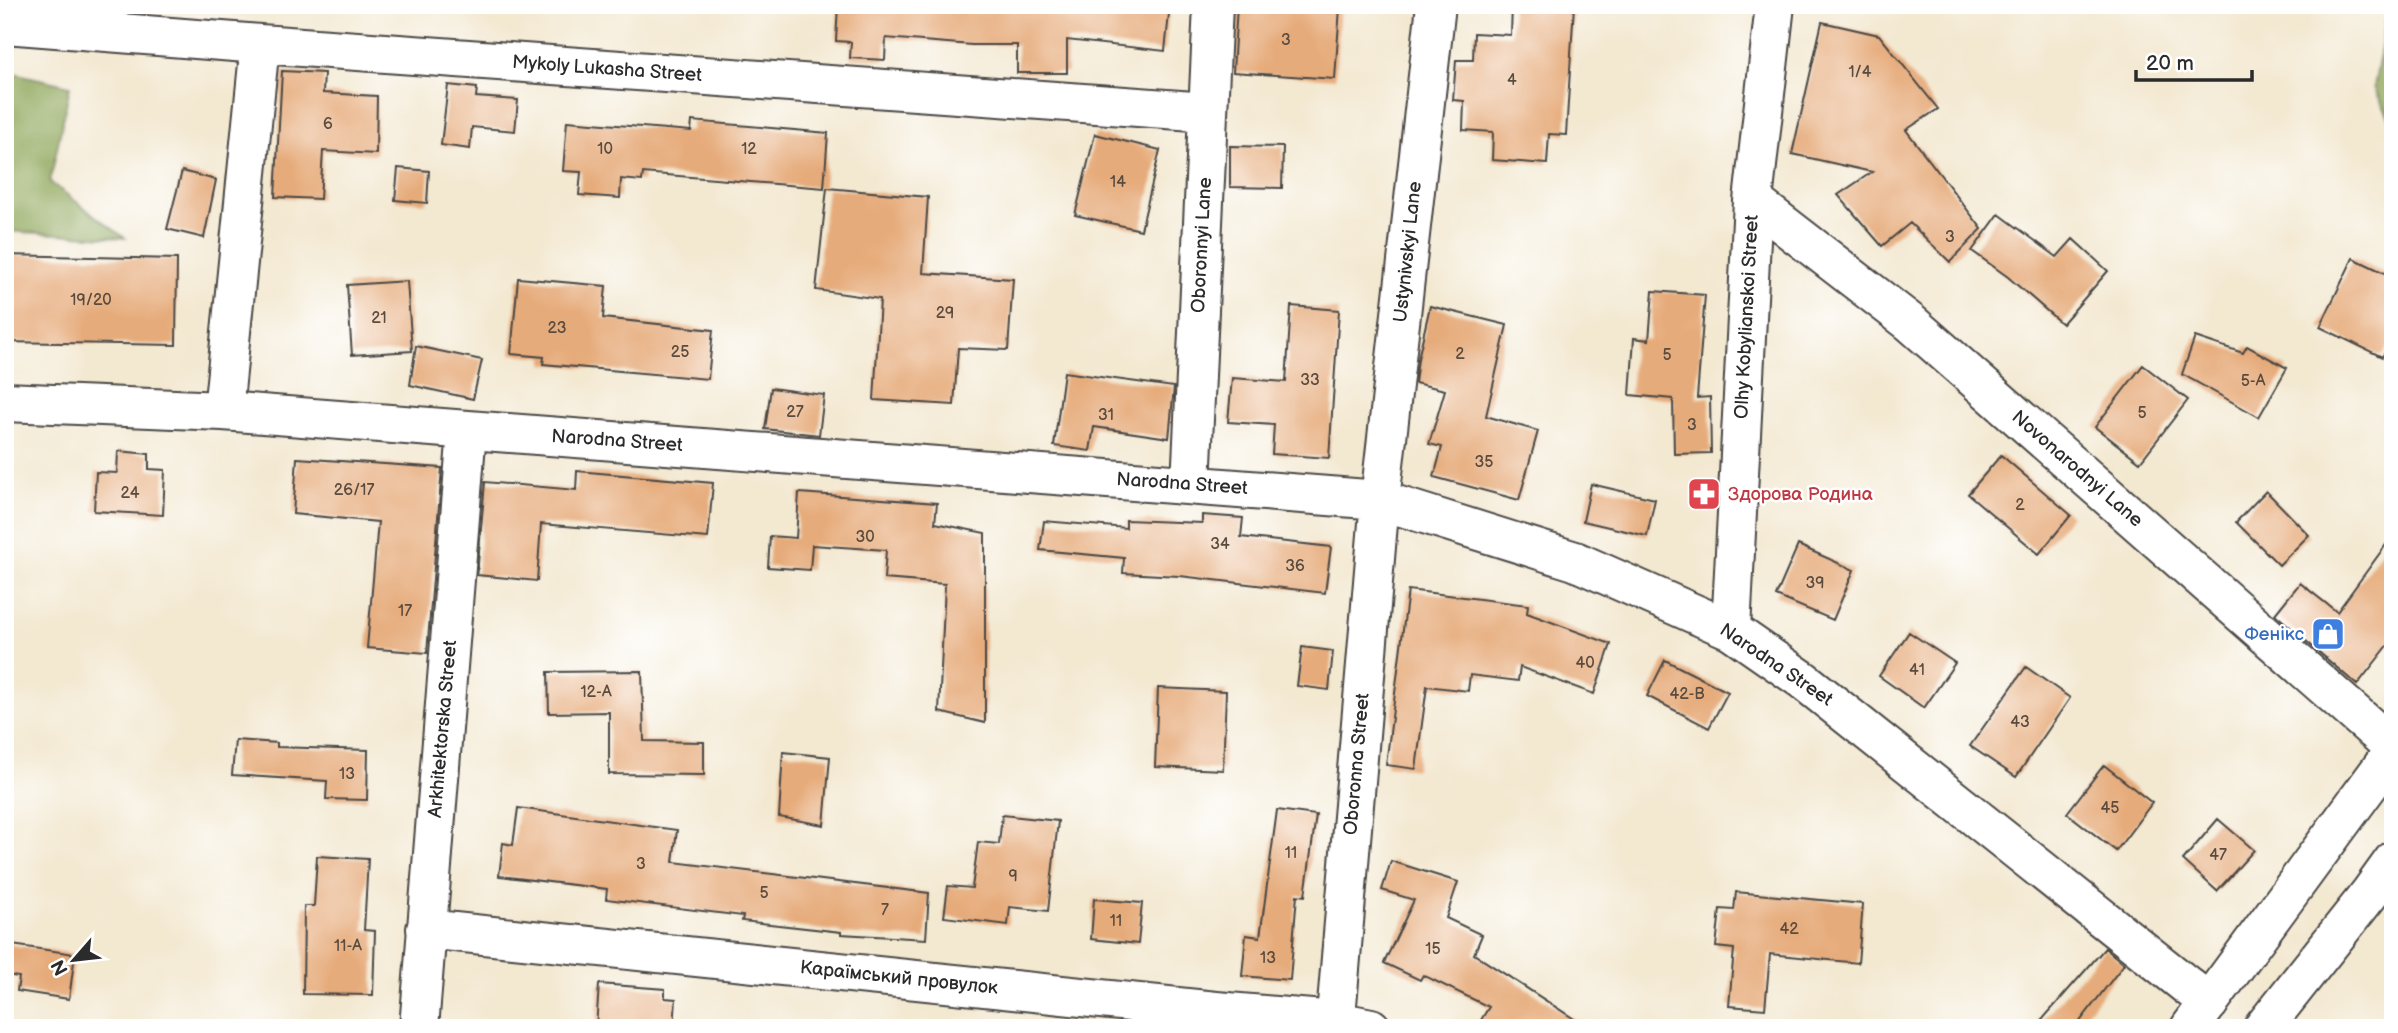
<svg xmlns="http://www.w3.org/2000/svg" width="2398" height="1033" font-family="'Balsamiq Sans',sans-serif">
<style>
.forest{fill:#8ea658;stroke:#5c6842;stroke-width:2}
.building{fill:#e6ab7a}
.lines{fill:none;stroke-linecap:round;stroke-linejoin:round}
.minor-casing{stroke:#494744;stroke-width:42}
.major-casing{stroke:#494744;stroke-width:42}
.minor{stroke:#fff;stroke-width:38}
.major{stroke:#fff;stroke-width:38}
.labels{text-anchor:middle;dominant-baseline:central;stroke-width:5;stroke-linejoin:round;paint-order:stroke}
.number-label{font-size:16px;fill:#5a4b3f}
.street-label{font-size:19px;fill:#2b2b2b;stroke:#fff}
.health-label{font-size:19px;fill:#be3a42;stroke:#fff;text-anchor:start}
.shop-label{font-size:19px;fill:#366cbe;stroke:#fff;text-anchor:end}
</style>
<rect width="100%" height="100%" fill="#fff"/>
<filter id="ink" filterUnits="userSpaceOnUse"><feTurbulence type="fractalNoise" baseFrequency=".0143" numOctaves="2"/><feDisplacementMap in="SourceGraphic" scale="14" xChannelSelector="R" yChannelSelector="G"/><feConvolveMatrix kernelMatrix="1 2 1 2 8 2 1 2 1" color-interpolation-filters="sRGB"/></filter>
<filter id="wash" filterUnits="userSpaceOnUse"><feTurbulence type="fractalNoise" baseFrequency=".00686" numOctaves="4" result="noise"/><feDisplacementMap in="SourceGraphic" scale="28" xChannelSelector="R" yChannelSelector="G"/><feGaussianBlur stdDeviation="1.57" result="paint"/><feColorMatrix in="noise" values="0 0 0 0 0 0 0 0 0 0 0 0 0 0 0 0 0 1.4 0 .05"/><feComposite in="paint" operator="in"/></filter>
<g filter="url(#wash)">
<rect width="100%" height="100%" fill="#f3e8d0"/>
<path class="forest" d="M 2389,5 L 2393,5 L 2393,125 L 2374,87 Z
M 5,71 L 70,86 L 50,182 L 125,238 L 5,231 Z"/>
<g id="blocks">
<path class="building" d="M 838,5 L 1170,5 L 1165,51 L 1067,40 L 1067,73 L 1017,73 L 1017,45 L 972,45 L 886,38 L 885,60 L 850,58 L 851,42 L 836,41 Z
M 1237,5 L 1340,7 L 1335,79 L 1233,72 Z
M 1512,5 L 1574,5 L 1566,135 L 1549,134 L 1547,164 L 1492,160 L 1493,132 L 1463,130 L 1464,101 L 1453,100 L 1456,60 L 1473,60 L 1474,33 L 1511,35 Z
M 1822,22 L 1879,35 L 1938,109 L 1906,130 L 1982,229 L 1950,262 L 1910,223 L 1882,246 L 1838,195 L 1872,172 L 1792,154 Z
M 282,71 L 324,73 L 323,93 L 377,96 L 376,154 L 323,151 L 320,199 L 275,197 Z
M 448,85 L 477,88 L 476,97 L 518,100 L 515,131 L 472,127 L 470,149 L 441,145 Z
M 567,121 L 691,131 L 692,121 L 828,133 L 824,188 L 643,173 L 642,181 L 621,179 L 620,198 L 579,195 L 581,172 L 563,171 Z
M 1095,134 L 1160,150 L 1141,230 L 1075,215 Z
M 1230,146 L 1283,147 L 1282,188 L 1230,187 Z
M 398,168 L 429,171 L 427,203 L 395,200 Z
M 182,171 L 216,180 L 204,238 L 167,229 Z
M 827,188 L 928,197 L 923,273 L 1013,279 L 1008,350 L 958,348 L 954,405 L 874,400 L 880,299 L 816,290 Z
M 1999,214 L 2057,257 L 2073,239 L 2108,271 L 2062,324 L 2008,277 L 1972,251 Z
M 5,255 L 177,259 L 176,345 L 5,342 Z
M 2353,258 L 2393,277 L 2393,340 L 2382,357 L 2320,327 Z
M 518,278 L 606,286 L 603,318 L 713,330 L 708,379 L 543,364 L 544,357 L 511,354 Z
M 407,281 L 412,351 L 352,355 L 347,285 Z
M 1653,291 L 1705,295 L 1697,398 L 1710,397 L 1711,453 L 1674,454 L 1673,399 L 1630,395 L 1634,338 L 1649,340 Z
M 1291,306 L 1339,310 L 1329,458 L 1272,454 L 1274,425 L 1228,422 L 1232,378 L 1286,382 Z
M 1430,306 L 1507,325 L 1486,416 L 1538,431 L 1519,500 L 1434,477 L 1442,447 L 1429,444 L 1445,390 L 1415,383 L 1418,359 Z
M 2195,337 L 2243,353 L 2247,346 L 2287,368 L 2259,417 L 2182,374 Z
M 416,346 L 482,360 L 473,399 L 410,385 Z
M 2143,365 L 2188,400 L 2140,462 L 2095,427 Z
M 1064,372 L 1174,387 L 1169,438 L 1094,427 L 1090,451 L 1054,446 Z
M 771,388 L 824,395 L 819,435 L 765,429 Z
M 118,451 L 149,454 L 149,469 L 165,470 L 163,515 L 94,511 L 96,472 L 117,473 Z
M 2001,455 L 2071,515 L 2039,554 L 1968,494 Z
M 297,458 L 442,468 L 427,653 L 367,648 L 378,522 L 293,514 Z
M 577,471 L 713,483 L 708,538 L 541,524 L 537,581 L 477,575 L 485,482 L 576,490 Z
M 1591,484 L 1655,499 L 1647,536 L 1583,521 Z
M 2266,491 L 2309,535 L 2279,565 L 2236,522 Z
M 799,493 L 937,503 L 935,523 L 985,533 L 985,723 L 939,712 L 945,584 L 884,579 L 886,550 L 812,545 L 810,570 L 768,567 L 770,536 L 796,538 Z
M 1202,515 L 1243,518 L 1241,537 L 1331,547 L 1325,593 L 1180,576 L 1123,573 L 1124,558 L 1040,550 L 1044,521 L 1126,528 L 1126,520 L 1202,523 Z
M 2393,535 L 2393,639 L 2357,685 L 2275,614 L 2300,583 L 2337,612 Z
M 1798,545 L 1854,570 L 1833,620 L 1776,596 Z
M 1408,590 L 1528,605 L 1527,613 L 1611,644 L 1594,694 L 1520,667 L 1518,681 L 1470,675 L 1468,691 L 1427,686 L 1416,769 L 1386,765 Z
M 1909,632 L 1955,663 L 1924,708 L 1879,676 Z
M 1302,647 L 1333,651 L 1329,690 L 1297,686 Z
M 1665,660 L 1728,692 L 1709,728 L 1647,696 Z
M 2026,667 L 2070,698 L 2016,777 L 1970,746 Z
M 642,671 L 644,741 L 704,742 L 704,775 L 609,774 L 609,712 L 549,713 L 548,672 Z
M 1158,688 L 1226,691 L 1223,770 L 1155,767 Z
M 235,740 L 277,743 L 277,747 L 368,750 L 367,800 L 326,799 L 327,781 L 232,775 Z
M 783,752 L 830,757 L 824,825 L 779,817 Z
M 2104,765 L 2152,803 L 2116,851 L 2067,813 Z
M 518,808 L 677,830 L 673,862 L 929,893 L 926,939 L 841,934 L 841,932 L 742,921 L 743,916 L 606,899 L 607,889 L 499,876 L 503,843 L 513,845 Z
M 1277,810 L 1316,815 L 1305,896 L 1297,895 L 1290,980 L 1242,976 L 1246,935 L 1260,937 Z
M 1002,815 L 1058,821 L 1048,911 L 1010,907 L 1008,925 L 944,917 L 948,886 L 972,888 L 978,842 L 999,844 Z
M 2218,819 L 2254,850 L 2217,891 L 2183,860 Z
M 317,856 L 368,859 L 364,930 L 375,931 L 373,995 L 303,994 L 304,906 L 314,906 Z
M 1391,861 L 1458,882 L 1446,918 L 1482,935 L 1474,954 L 1588,1028 L 1476,1028 L 1489,1007 L 1423,975 L 1420,980 L 1384,963 L 1414,900 L 1382,890 Z
M 1736,892 L 1863,904 L 1858,963 L 1770,954 L 1765,1009 L 1729,1006 L 1734,949 L 1716,947 L 1720,909 L 1734,910 Z
M 1094,899 L 1142,903 L 1138,944 L 1091,939 Z
M 5,944 L 75,954 L 69,999 L 17,991 L 19,977 L 5,975 Z
M 2105,948 L 2124,964 L 2075,1028 L 2035,1028 Z
M 599,984 L 665,989 L 665,998 L 676,999 L 674,1028 L 596,1028 Z"/>
</g>
</g>
<g filter="url(#ink)">
<use href="#blocks" fill-opacity="0" stroke="#494744" stroke-width="2"/>
<g class="lines">
<defs>
<path id="minor" d="M 5,24 L 260,44 L 1208,112
M 1753,201 L 1911,323 L 2393,747
M 5,402 L 223,411 L 1380,500 L 1575,561 L 1731,630 L 1803,680 L 2209,1003
M 223,411 L 260,44
M 1191,485 L 1213,5
M 1731,630 L 1753,201 L 1775,5
M 426,929 L 1216,1011 L 1336,1021 L 1371,1028
M 419,1028 L 467,430
M 1335,1028 L 1380,500 L 1436,5"/>
<path id="major" d="M 2190,1028 L 2393,752
M 2263,1028 L 2370,893 L 2393,861"/>
</defs>
<use href="#minor" class="minor-casing"/>
<use href="#major" class="major-casing"/>
<use href="#minor" class="minor"/>
<use href="#major" class="major"/>
</g>
</g>
<defs>
<symbol id="pharmacy-square" viewBox="-11 -11 22 22"><rect x="-9" y="-9" width="18" height="18" rx="4" fill="#e0444e" stroke="#fff"/><path d="M-2-6h4v4h4v4h-4v4h-4v-4h-4v-4h4Z" fill="#fff"/></symbol>
<symbol id="shop-square" viewBox="-11 -11 22 22"><rect x="-9" y="-9" width="18" height="18" rx="4" fill="#3f7fe0" stroke="#fff"/><path d="M-5-2.5h2.3a2.7 3.5 0 0 1 5.4 0H5L5.5 6h-11ZM-1.5-2.5h3a1.5 2.3 0 0 0-3 0Z" fill="#fff"/></symbol>
</defs>
<g fill-rule="evenodd">
<use href="#pharmacy-square" x="1685" y="475" width="38" height="38"/>
<use href="#shop-square" x="2309" y="615" width="38" height="38"/>
</g>
<g class="labels">
<g class="number-label">
<text x="1286" y="40">3</text>
<text x="1860" y="72">1/4</text>
<text x="1512" y="80">4</text>
<text x="328" y="124">6</text>
<text x="605" y="149">10</text>
<text x="749" y="149">12</text>
<text x="1118" y="182">14</text>
<text x="1950" y="237">3</text>
<text x="91" y="300">19/20</text>
<text x="945" y="313">29</text>
<text x="379" y="318">21</text>
<text x="557" y="328">23</text>
<text x="680" y="352">25</text>
<text x="1460" y="354">2</text>
<text x="1667" y="355">5</text>
<text x="1310" y="380">33</text>
<text x="2253" y="381">5-А</text>
<text x="795" y="412">27</text>
<text x="2142" y="413">5</text>
<text x="1106" y="415">31</text>
<text x="1692" y="425">3</text>
<text x="1484" y="462">35</text>
<text x="354" y="490">26/17</text>
<text x="130" y="493">24</text>
<text x="2020" y="505">2</text>
<text x="865" y="537">30</text>
<text x="1220" y="544">34</text>
<text x="1295" y="566">36</text>
<text x="1815" y="583">39</text>
<text x="405" y="611">17</text>
<text x="1585" y="663">40</text>
<text x="1917" y="670">41</text>
<text x="596" y="692">12-А</text>
<text x="1687" y="694">42-В</text>
<text x="2020" y="722">43</text>
<text x="347" y="774">13</text>
<text x="2110" y="808">45</text>
<text x="1291" y="853">11</text>
<text x="2218" y="855">47</text>
<text x="641" y="864">3</text>
<text x="1013" y="876">9</text>
<text x="764" y="893">5</text>
<text x="885" y="910">7</text>
<text x="1116" y="921">11</text>
<text x="1789" y="929">42</text>
<text x="348" y="946">11-А</text>
<text x="1433" y="949">15</text>
<text x="1268" y="958">13</text>
</g>
<g class="street-label">
<text transform="translate(607 69) rotate(4)">Mykoly Lukasha Street</text>
<text transform="translate(1202 245) rotate(-87)">Oboronnyi Lane</text>
<text transform="translate(1408 252) rotate(-84)">Ustynivskyi Lane</text>
<text transform="translate(1747 317) rotate(-87)">Olhy Kobylianskoi Street</text>
<text transform="translate(617 441) rotate(4)">Narodna Street</text>
<text transform="translate(2077 469) rotate(41)">Novonarodnyi Lane</text>
<text transform="translate(1182 484) rotate(4)">Narodna Street</text>
<text transform="translate(1776 665) rotate(34)">Narodna Street</text>
<text transform="translate(443 729) rotate(-85)">Arkhitektorska Street</text>
<text transform="translate(1357 764) rotate(-85)">Oboronna Street</text>
<text transform="translate(899 978) rotate(6)">Караїмський провулок</text>
</g>
<g class="health-label">
<text x="1728" y="494">Здорова Родина</text>
</g>
<g class="shop-label">
<text x="2304" y="634">Фенікс</text>
</g>
</g>
<rect width="2398" height="1033" fill="none" stroke="#fff" stroke-width="28"/>
<g transform="translate(74 960) rotate(242)" stroke="#ffffff" stroke-width="5" paint-order="stroke">
<path d="M0-5L12 26L0 18L-12 26Z" fill="#2b2b2b"/>
<text y="-10" font-size="19" font-weight="bold" text-anchor="middle" fill="#2b2b2b">N</text>
</g>
<path d="M2136 70v10h116v-10" fill="none" stroke="#2b2b2b" stroke-width="3.5"/>
<text x="2146" y="70" font-size="21" fill="#2b2b2b" stroke="#ffffff" stroke-width="5" paint-order="stroke">20 m</text>
</svg>
